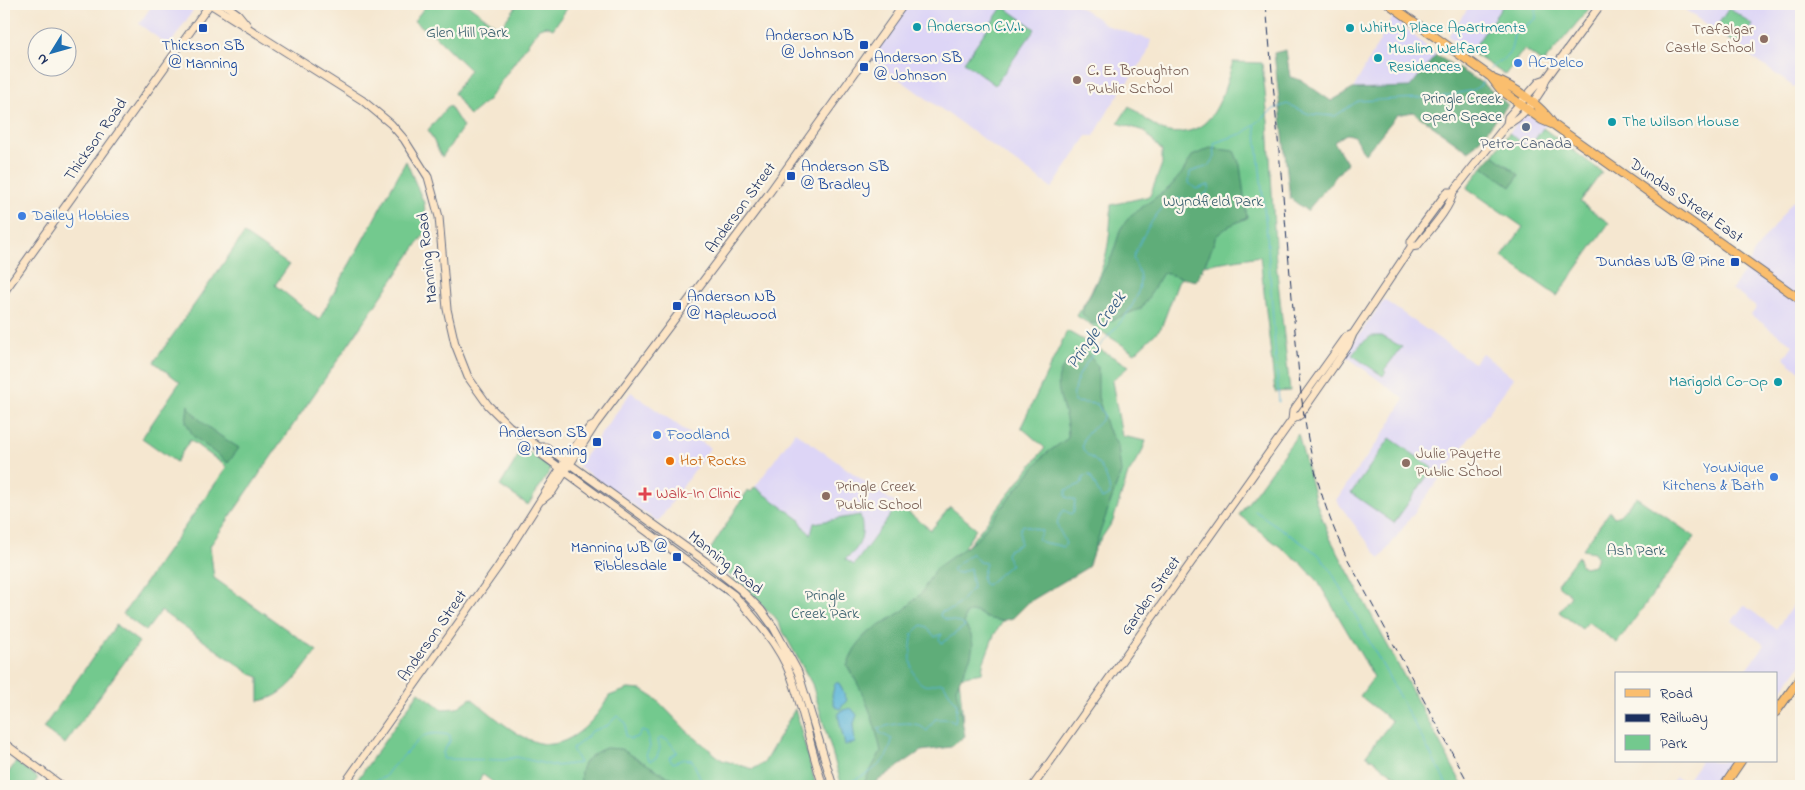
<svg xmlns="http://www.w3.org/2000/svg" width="1805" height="790" font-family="'Indie Flower',sans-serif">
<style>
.built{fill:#ddd5f6}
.green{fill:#73c98e;stroke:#477c76}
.forest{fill:#5ead79;stroke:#3c6e6c}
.water{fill:#59b3d7;stroke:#3a719a}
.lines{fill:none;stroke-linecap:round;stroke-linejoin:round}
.stream{stroke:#59b3d7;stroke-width:1}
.secondary-casing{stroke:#676f86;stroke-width:9}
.primary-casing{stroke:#676f86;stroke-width:10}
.secondary{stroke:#fde5c5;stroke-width:7}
.primary{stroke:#fabe6e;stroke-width:8}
.rail{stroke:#1b2f5e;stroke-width:1;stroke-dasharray:8 4;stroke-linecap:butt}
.culture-dot{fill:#0f9aa8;stroke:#fbf7ec;stroke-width:2}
.transit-dot{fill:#1a4fb4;stroke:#fbf7ec;stroke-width:2}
.education-dot{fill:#8d6e63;stroke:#fbf7ec;stroke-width:2}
.shop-dot{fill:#3f7fe0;stroke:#fbf7ec;stroke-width:2}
.service-dot{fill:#5c6f8a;stroke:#fbf7ec;stroke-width:2}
.food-dot{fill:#e8710a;stroke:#fbf7ec;stroke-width:2}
.health-dot{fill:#e0444e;stroke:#fbf7ec;stroke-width:2}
.labels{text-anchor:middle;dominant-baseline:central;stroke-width:4.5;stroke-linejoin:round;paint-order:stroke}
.culture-label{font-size:16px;fill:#0d838f;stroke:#fbf7ec;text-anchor:start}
.education-label{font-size:16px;fill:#785e54;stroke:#fbf7ec;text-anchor:start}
.park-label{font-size:16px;fill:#355d6c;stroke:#fbf7ec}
.transit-label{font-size:16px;fill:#164399;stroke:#fbf7ec;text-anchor:end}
.shop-label{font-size:16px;fill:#366cbe;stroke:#fbf7ec;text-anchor:start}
.street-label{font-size:16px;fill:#1b2f5e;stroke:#fbf7ec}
.service-label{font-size:16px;fill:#4e5e75;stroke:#fbf7ec}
.food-label{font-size:16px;fill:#c56008;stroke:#fbf7ec;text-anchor:start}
.health-label{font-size:16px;fill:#be3a42;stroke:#fbf7ec;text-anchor:start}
.water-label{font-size:18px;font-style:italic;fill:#2e5782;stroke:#fbf7ec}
</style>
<rect width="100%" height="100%" fill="#fbf7ec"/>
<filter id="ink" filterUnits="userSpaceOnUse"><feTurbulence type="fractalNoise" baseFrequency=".02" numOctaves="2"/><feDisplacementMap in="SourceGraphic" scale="10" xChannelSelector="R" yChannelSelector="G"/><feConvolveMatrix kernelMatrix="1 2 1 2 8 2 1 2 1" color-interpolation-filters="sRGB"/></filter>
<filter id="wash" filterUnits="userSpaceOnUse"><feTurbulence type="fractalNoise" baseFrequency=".0096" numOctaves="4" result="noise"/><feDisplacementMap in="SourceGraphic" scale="20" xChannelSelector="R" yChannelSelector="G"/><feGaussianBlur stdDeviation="1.12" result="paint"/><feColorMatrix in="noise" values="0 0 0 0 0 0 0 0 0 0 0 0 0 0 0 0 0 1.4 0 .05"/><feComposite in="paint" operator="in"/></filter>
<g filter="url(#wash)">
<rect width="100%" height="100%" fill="#f5e7d0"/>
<path class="built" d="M 153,4 L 196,6 L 169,46 L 139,24 Z
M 909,4 L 1076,4 L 1108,26 L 1151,40 L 1147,54 L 1111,106 L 1094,136 L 1087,136 L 1052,188 L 871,59 Z
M 1471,4 L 1504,4 L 1471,52 L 1448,36 Z
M 1687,4 L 1801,4 L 1801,78 L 1794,87 L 1684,9 Z
M 1393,17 L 1436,55 L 1410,87 L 1353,89 Z
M 1527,115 L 1546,125 L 1529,148 L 1509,133 L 1521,118 Z
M 1793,201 L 1801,206 L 1801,243 L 1798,247 L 1801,249 L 1801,372 L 1784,358 L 1793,345 L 1751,315 L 1757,308 L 1732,289 L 1748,267 L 1753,254 Z
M 1384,300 L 1474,363 L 1482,353 L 1514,378 L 1380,559 L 1336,500 L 1388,427 L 1404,399 L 1345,355 Z
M 631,392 L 710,448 L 658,522 L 578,466 Z
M 795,432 L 898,505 L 851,569 L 805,529 L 799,519 L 755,487 Z
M 1801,594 L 1801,664 L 1776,699 L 1776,674 L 1743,674 L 1765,645 L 1732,621 L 1744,605 L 1776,629 Z
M 1701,761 L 1731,761 L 1713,786 L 1668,786 L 1676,777 L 1686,782 Z"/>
<path class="green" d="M 427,4 L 467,4 L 500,28 L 518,4 L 570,4 L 553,29 L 547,26 L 539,28 L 487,101 L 469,116 L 454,93 L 470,70 L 434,35 L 414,21 Z
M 1504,4 L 1593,4 L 1543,63 L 1524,49 L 1505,75 L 1471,52 Z
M 1003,6 L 1035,29 L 995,85 L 964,62 Z
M 1729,8 L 1753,25 L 1738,46 L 1715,29 Z
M 1233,62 L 1262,63 L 1268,121 L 1276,263 L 1290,391 L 1275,392 L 1260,256 L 1203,265 L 1179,280 L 1161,328 L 1135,353 L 1077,316 C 1103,272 1110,257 1111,205 L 1150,196 L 1162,164 L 1162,151 L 1144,131 L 1118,123 L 1129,106 C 1139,113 1149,123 1160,129 C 1167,133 1175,133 1183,132 C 1217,129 1224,89 1233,62 Z
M 449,105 L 463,127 L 442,157 L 428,130 Z
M 1543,128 L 1602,172 L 1580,202 L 1609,223 L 1557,296 L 1502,257 L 1523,227 L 1467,188 L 1483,166 L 1511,186 L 1519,175 L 1493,155 L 1509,133 L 1529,148 Z
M 406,161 L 424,203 L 427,230 L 210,546 L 214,578 L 317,651 C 300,672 287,697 259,701 L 259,677 L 251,674 L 161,611 L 146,631 L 123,614 L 227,467 L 190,440 L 176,462 L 142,438 L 180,382 L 154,362 L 244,234 L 289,265 L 275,285 L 319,320 Z
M 1067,331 L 1129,366 L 1112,381 L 1122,436 L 1146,441 L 1141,454 L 1128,474 L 1113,521 L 1094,549 L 1015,603 L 994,635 L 983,664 L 982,673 L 959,677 L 963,721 L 954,733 L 893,759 L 870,786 L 842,786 L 812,684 L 775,617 L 707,555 L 748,490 L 751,492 L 755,487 L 799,519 L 805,529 L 811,534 L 814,523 L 860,515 C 865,533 862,548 845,559 L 854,565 L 898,505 L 931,530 L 950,507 L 976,528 L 968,542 L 964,546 L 967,547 L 1045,448 L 1021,427 Z
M 1371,336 L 1382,336 L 1402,347 L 1384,370 L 1386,372 L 1383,376 L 1352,355 L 1361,344 Z
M 1298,434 L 1316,502 L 1330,538 L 1463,786 L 1410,786 L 1366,755 L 1392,721 L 1360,696 L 1374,677 L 1317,580 L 1301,563 L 1239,515 Z
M 1390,438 L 1433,468 L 1394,523 L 1351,493 Z
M 523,448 L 551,469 L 528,505 L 500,486 Z
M 1636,497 L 1695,537 L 1617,643 L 1588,622 L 1582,629 L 1559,612 L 1571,596 L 1557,584 L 1578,556 L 1581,565 L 1584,567 L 1594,565 L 1597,557 L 1594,552 L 1582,550 L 1610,511 L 1614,517 L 1620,515 Z
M 116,625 L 139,642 L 65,744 L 43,728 Z
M 628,689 L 642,690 L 656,699 L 687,731 L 722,760 L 753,769 L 764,763 L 795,709 L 816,786 L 637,786 L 610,771 L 588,786 L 498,786 L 482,774 L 477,786 L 353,786 L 419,692 L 442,709 L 457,708 L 471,698 C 492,714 514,736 539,743 C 568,751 597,719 609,696 Z
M 16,762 L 38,778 L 32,786 L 4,786 L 4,779 Z"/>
<path class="forest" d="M 1286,50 L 1290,77 L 1301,80 L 1331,101 L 1353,89 L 1410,87 L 1436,55 L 1485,85 L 1508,105 L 1469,152 L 1413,112 L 1397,115 L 1365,154 C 1358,146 1360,135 1346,134 L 1334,142 L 1347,163 L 1307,211 L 1290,198 L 1274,53 Z
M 1210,148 L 1234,151 L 1240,165 L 1247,218 L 1229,226 L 1216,236 L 1210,253 L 1196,281 L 1163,273 L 1142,308 L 1102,324 L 1091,323 L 1082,314 L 1084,305 L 1112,256 L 1121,228 L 1131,215 L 1169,188 L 1182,173 L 1192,156 Z
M 1493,155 L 1519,175 L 1511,187 L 1483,166 Z
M 1081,350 L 1088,354 L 1098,367 L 1098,397 L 1107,428 L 1118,446 L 1121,472 L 1088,567 L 1029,602 L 1013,618 L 1001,621 L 986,618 L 977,612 L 970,612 L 965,615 L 964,623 L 971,635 L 973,645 L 971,656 L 956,688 L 965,736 L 951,747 L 921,751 L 870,786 L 862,786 L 881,751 C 874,720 865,693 847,666 L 854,650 L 865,635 L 904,610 L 922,592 L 935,569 L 976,540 L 1044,455 L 1068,438 C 1068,398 1039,379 1081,350 Z
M 188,405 C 198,423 222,437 239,448 L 228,463 L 193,436 L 186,422 Z
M 606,748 L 621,749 L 667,776 L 697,786 L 625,786 L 618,782 L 599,786 L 582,786 C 576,766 589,754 606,748 Z"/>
<path class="water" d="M 835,683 L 839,683 L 847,700 L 840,709 L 835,707 L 832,696 Z
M 851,708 L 857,715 L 853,726 L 855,743 L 845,745 L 838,715 L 840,711 Z"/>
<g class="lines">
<path class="stream" d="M 1489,71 C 1496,60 1502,62 1508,55 C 1513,49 1512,40 1515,32 L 1536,19 L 1536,10 L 1539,4
M 1255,124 L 1267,235 L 1279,402
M 1255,511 L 1318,554 L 1330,569 L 1448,786
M 843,785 C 865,775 889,766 892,739 L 880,733 L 878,728 C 896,724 913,718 927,731 L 935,719 L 948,719 L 955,723 L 957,704 L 943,683 C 937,682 930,687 924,685 C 907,677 910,647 913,633 L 922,625 L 927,627 L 935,637 L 942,634 L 939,639 L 942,643 L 965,626 C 957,619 947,622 940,616 L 941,612 C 959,610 961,599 973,588 L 970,568 L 959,573 L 953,572 L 953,568 L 972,553 L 979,562 L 986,563 L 982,578 L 983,583 L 987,585 L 1011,564 L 1006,555 L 1007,551 L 1020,544 L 1020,530 L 1023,525 L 1042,531 L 1038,539 C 1044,545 1055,543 1062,547 L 1066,544 C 1061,529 1051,526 1064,510 L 1071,514 L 1074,511 L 1075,500 L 1066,497 L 1066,490 L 1081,484 L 1084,476 L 1090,475 L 1102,499 L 1110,495 C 1109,482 1105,472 1097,462 C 1091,456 1080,454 1083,442 C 1085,431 1099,427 1104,415 L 1097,404 L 1074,402 C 1068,357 1140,323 1140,280 C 1141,273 1135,264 1133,258 C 1138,244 1158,205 1173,200 C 1182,197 1191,200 1200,199 L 1209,190 L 1209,185 L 1196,189 L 1189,183 L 1190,172 L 1209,166 L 1215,157 L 1214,143 L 1244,133 L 1274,109 L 1287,104 L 1309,114 L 1335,116 L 1358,101 L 1440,97 L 1473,90 L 1480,86 L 1486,76
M 361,786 L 385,777 C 391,766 398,762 406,753 C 423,735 423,731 450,735 L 450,741 L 443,752 L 443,759 L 505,760 L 516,757 L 555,766 L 580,763 L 572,749 L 587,737 L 590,732 L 608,725 L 617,716 L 626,723 L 625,736 L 630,739 L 637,737 L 642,731 L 647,733 L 650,747 L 646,755 L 650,761 L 657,757 L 660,748 L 658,740 L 661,738 L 668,740 L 677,752 L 669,758 L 673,763 L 684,759 L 692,760 L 704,786"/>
</g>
</g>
<g filter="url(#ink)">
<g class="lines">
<defs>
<path id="secondary" d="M 210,4 L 362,100 L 391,124 L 404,139 L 428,177 L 439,217 L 447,309 L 455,344 L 468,377 L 488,405 L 509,426 L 539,447 L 541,454 L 734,595 C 756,619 779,645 791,676 C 804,712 811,750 823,786
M 224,4 L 238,14 L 247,25
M 1507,124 C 1520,120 1543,93 1546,79 L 1601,4
M 1411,247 L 1417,246 C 1427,233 1451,208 1453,192 L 1507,124 L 1508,117 L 1540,81 L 1546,79
M 4,292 L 210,4
M 1292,420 L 1293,411 L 1346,337 L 1353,334 L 1411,247 L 1411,241 L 1447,192 L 1453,192
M 539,447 L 546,447 L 705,561 L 740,589 L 761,610 L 774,628 L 798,672 L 833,786
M 542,500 L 552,492 L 595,425 L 767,196 L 904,4
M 4,743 L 62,786
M 343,786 L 498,567 L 571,452 L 589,428 L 595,425
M 1033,786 L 1292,420 L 1300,415 L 1348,346 L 1353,334"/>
<path id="primary" d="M 1389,4 L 1491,77 L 1501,90 L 1531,112 L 1542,120 L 1554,125 L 1801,300
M 1493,79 C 1516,87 1540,105 1554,125
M 1776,712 L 1801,677
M 1724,786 L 1741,761"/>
</defs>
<use href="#secondary" class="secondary-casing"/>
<use href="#primary" class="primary-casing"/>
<use href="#secondary" class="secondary"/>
<use href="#primary" class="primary"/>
<path class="rail" d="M 1266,4 L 1299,376 C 1306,441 1317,494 1345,554 L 1470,786"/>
</g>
</g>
<g class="culture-dot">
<circle cx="917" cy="27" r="5"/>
<circle cx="1350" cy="28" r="5"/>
<circle cx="1378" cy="58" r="5"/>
<circle cx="1612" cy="122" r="5"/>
<circle cx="1778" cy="382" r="5"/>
</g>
<g class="transit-dot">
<rect x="198" y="23" width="10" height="10" rx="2.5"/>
<rect x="859" y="40" width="10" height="10" rx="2.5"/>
<rect x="859" y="62" width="10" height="10" rx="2.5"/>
<rect x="786" y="171" width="10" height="10" rx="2.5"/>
<rect x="1730" y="257" width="10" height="10" rx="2.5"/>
<rect x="672" y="301" width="10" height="10" rx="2.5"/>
<rect x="592" y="437" width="10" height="10" rx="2.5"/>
<rect x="672" y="552" width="10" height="10" rx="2.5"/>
</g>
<g class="education-dot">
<circle cx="1764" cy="39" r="5"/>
<circle cx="1077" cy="80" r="5"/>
<circle cx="1406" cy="463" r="5"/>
<circle cx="826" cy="496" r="5"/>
</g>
<g class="shop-dot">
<circle cx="1518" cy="63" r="5"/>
<circle cx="22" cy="216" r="5"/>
<circle cx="657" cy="435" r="5"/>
<circle cx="1774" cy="477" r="5"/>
</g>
<circle class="service-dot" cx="1526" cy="127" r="5"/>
<circle class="food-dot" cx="670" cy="461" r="5"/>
<path class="health-dot" d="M642.5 486.5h5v5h5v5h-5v5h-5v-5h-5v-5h5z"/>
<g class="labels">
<g class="culture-label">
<text x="927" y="27">Anderson C.V.I.</text>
<text x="1360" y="28">Whitby Place Apartments</text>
<text x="1388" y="49">Muslim Welfare<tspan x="1388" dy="18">Residences</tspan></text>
<text x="1622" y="122">The Wilson House</text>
<text x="1768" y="382" text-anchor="end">Marigold Co-Op</text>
</g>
<g class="education-label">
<text x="1754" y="30" text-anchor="end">Trafalgar<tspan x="1754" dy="18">Castle School</tspan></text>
<text x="1087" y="71">C. E. Broughton<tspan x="1087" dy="18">Public School</tspan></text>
<text x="1416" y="454">Julie Payette<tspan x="1416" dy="18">Public School</tspan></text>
<text x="836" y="487">Pringle Creek<tspan x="836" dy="18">Public School</tspan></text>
</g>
<g class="park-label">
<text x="467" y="33">Glen Hill Park</text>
<text x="1462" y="99">Pringle Creek<tspan x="1462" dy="18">Open Space</tspan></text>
<text x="1213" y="202">Wyndfield Park</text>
<text x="1636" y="551">Ash Park</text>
<text x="825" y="596">Pringle<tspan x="825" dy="18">Creek Park</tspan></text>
</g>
<g class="transit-label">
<text x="854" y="36">Anderson NB<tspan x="854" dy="18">@ Johnson</tspan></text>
<text x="203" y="46" text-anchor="middle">Thickson SB<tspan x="203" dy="18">@ Manning</tspan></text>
<text x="874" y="58" text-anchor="start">Anderson SB<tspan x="874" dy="18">@ Johnson</tspan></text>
<text x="801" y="167" text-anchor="start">Anderson SB<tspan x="801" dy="18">@ Bradley</tspan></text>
<text x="1725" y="262">Dundas WB @ Pine</text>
<text x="687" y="297" text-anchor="start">Anderson NB<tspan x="687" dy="18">@ Maplewood</tspan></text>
<text x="587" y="433">Anderson SB<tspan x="587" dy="18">@ Manning</tspan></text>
<text x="667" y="548">Manning WB @<tspan x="667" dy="18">Ribblesdale</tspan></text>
</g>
<g class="shop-label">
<text x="1528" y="63">ACDelco</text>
<text x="32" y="216">Dailey Hobbies</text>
<text x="667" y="435">Foodland</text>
<text x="1764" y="468" text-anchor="end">YouNique<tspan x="1764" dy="18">Kitchens &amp; Bath</tspan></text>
</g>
<g class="street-label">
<text transform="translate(96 140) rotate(-55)">Thickson Road</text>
<text transform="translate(1686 201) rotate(35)">Dundas Street East</text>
<text transform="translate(741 208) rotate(-54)">Anderson Street</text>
<text transform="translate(428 258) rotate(-96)">Manning Road</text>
<text transform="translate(725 563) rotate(39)">Manning Road</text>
<text transform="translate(1151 596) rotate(-55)">Garden Street</text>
<text transform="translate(433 636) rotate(-55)">Anderson Street</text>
</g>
<g class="service-label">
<text x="1526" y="144">Petro-Canada</text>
</g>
<g class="food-label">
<text x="680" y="461">Hot Rocks</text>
</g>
<g class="health-label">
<text x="656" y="494">Walk-In Clinic</text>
</g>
<g class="water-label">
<text transform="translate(1097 331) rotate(-55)">Pringle Creek</text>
</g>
</g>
<rect width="1805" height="790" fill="none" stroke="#fbf7ec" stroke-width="20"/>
<rect x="1615" y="672" width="162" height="90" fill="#fbf7ec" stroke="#a1a7b3"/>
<rect x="1625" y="689" width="25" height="8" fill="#fabe6e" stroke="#a1a7b3"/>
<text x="1660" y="698" font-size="15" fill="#1b2f5e">Road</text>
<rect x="1625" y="714" width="25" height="8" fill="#1b2f5e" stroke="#a1a7b3"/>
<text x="1660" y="722" font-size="15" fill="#1b2f5e">Railway</text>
<rect x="1625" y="735" width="25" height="15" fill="#73c98e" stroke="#a1a7b3"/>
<text x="1660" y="748" font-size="15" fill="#1b2f5e">Park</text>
<g transform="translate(52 52) rotate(233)"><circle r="24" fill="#fbf7ec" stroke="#a1a7b3"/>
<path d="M0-4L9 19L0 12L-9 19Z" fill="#1f6fb2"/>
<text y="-8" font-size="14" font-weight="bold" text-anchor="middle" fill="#1b2f5e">N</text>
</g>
</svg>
